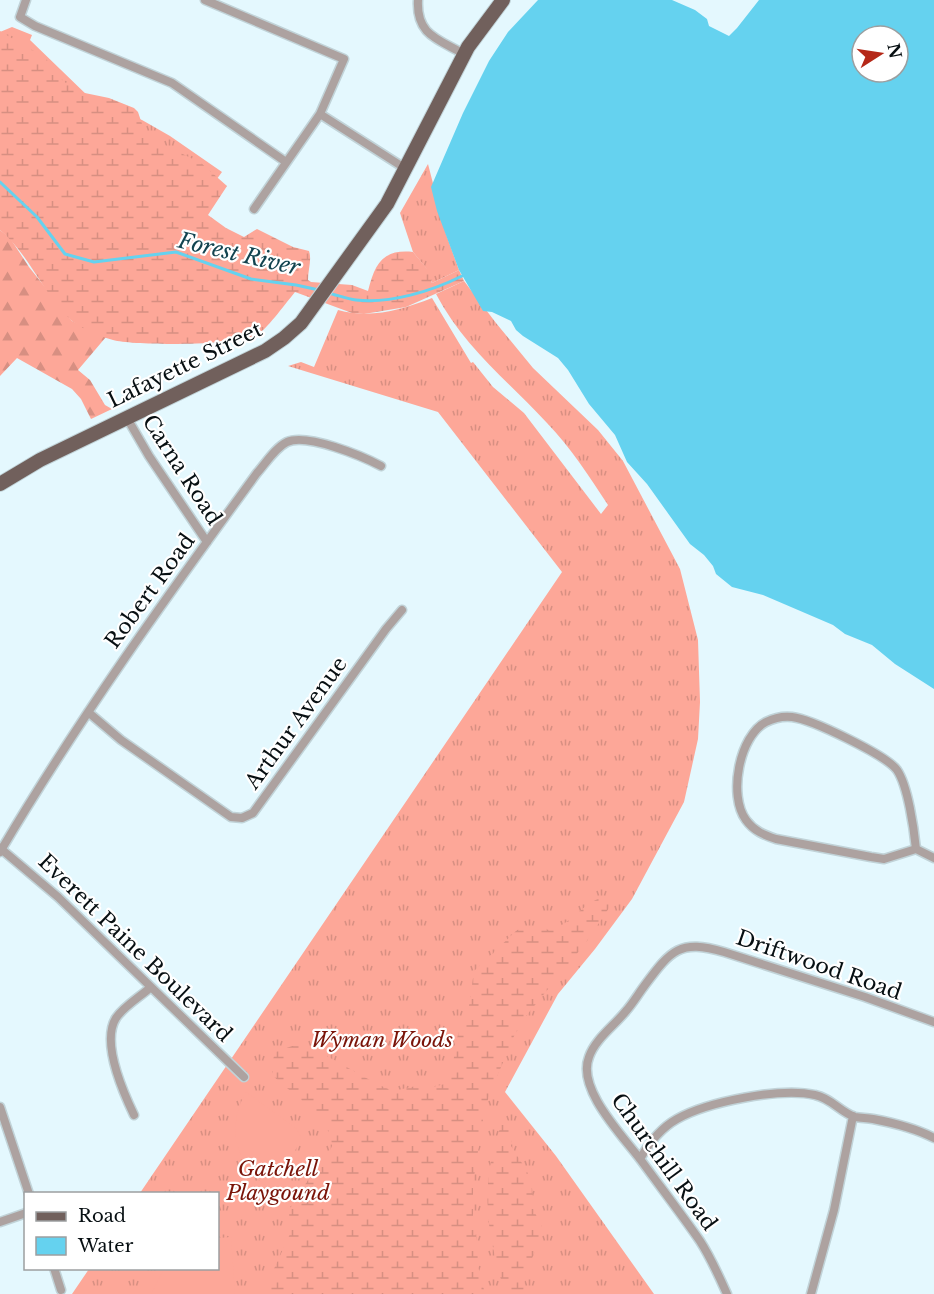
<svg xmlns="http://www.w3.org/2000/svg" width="934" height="1294" font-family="'Libre Baskerville',serif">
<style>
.grass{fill:url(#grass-tufts)}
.forest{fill:url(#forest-firs)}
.wetland{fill:url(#wetland-marsh)}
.garden{fill:#fda798}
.water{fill:#65d2ef;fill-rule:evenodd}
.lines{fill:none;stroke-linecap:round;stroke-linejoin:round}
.stream{stroke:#65d2ef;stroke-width:3}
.street-casing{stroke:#c1d3d8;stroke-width:11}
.primary-casing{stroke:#c1d3d8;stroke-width:16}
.street{stroke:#ada2a0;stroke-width:8}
.primary{stroke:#71605c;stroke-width:14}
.labels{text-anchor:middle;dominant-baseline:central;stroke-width:4.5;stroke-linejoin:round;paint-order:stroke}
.street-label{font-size:21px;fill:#070f12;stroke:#fff}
.park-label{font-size:21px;font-style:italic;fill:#7a1409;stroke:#fff}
.water-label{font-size:22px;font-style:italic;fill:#134450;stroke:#fff}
</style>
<defs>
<pattern id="grass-tufts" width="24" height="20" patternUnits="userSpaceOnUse" patternTransform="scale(1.5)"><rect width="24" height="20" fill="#fda798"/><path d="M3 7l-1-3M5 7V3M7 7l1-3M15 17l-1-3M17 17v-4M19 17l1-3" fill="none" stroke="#d78f82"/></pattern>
<pattern id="forest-firs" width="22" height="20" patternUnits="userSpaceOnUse" patternTransform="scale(1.5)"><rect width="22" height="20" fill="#fda798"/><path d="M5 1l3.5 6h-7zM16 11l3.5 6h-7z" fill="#d78f82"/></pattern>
<pattern id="wetland-marsh" width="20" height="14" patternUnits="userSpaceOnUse" patternTransform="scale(1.5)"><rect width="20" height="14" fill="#fda798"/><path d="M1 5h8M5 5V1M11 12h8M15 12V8" fill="none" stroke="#d78f82"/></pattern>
</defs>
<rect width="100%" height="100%" fill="#e4f8fe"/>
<path class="grass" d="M 12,27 L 32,35 L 30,40 L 90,98 L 142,120 L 170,136 L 222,172 L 199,203 L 169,196 L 0,32 Z
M 428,164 L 446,234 L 459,270 L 432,283 L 426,268 L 413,252 L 400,213 Z
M 464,281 L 496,323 L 533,368 L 598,430 L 623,461 L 680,569 L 698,640 L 700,702 L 698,739 L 684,802 L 632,899 L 595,949 L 558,994 L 505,1092 L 556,1156 L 654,1294 L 72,1294 L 89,1269 L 218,1268 L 218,1194 L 140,1193 L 562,572 L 438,412 L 288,366 L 301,362 L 314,367 L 338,310 C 371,319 401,310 432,298 L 471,363 L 473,362 L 493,387 L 524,413 L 601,514 L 608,505 C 589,476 571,448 547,423 C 509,382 463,346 436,294 Z"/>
<path class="forest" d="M 0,230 L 10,238 L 29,267 L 72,321 L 106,337 L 78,370 L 90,380 L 105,405 L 112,409 L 91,419 L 81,399 L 72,389 L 17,358 L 0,376 Z"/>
<path class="wetland" d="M 0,31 L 28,48 L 43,55 L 63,81 L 80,92 L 109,98 L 134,108 L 138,112 L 146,136 L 201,163 L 227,186 L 208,215 L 226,228 L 244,237 L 257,229 L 293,247 L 309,251 C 312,260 308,269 308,280 L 311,282 L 352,285 L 368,291 C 375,264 382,249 413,252 L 434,277 L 431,281 L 432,283 L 459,270 L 464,281 L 406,307 L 364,314 L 352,313 L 295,292 C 286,303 269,326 259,334 C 240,346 136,346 113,340 C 101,337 80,328 71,320 C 43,294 29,254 0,230 Z
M 608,896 L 613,897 L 609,908 L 584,945 L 526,1016 L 514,1036 L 489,1096 L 484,1113 L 473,1183 L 473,1219 L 477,1242 L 478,1266 L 485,1294 L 267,1294 L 273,1271 L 290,1234 L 289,1210 L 308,1180 L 327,1157 L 332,1146 L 330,1135 L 322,1118 L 273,1076 L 272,1064 L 275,1052 L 292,1046 L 309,1046 L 377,1084 L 393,1091 L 416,1086 L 428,1088 L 445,1084 L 453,1068 L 455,1045 L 460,1028 L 469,1006 L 474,971 L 517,930 L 541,925 L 548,930 C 572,926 584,899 608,896 Z
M 506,1119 L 510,1123 L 512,1128 L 511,1146 L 527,1171 L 532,1188 L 534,1211 L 542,1227 L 541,1239 L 526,1271 L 523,1294 L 505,1294 C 495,1259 485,1222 488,1184 C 489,1163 496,1142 502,1121 Z"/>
<path class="garden" d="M 246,1092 L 297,1129 L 301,1138 L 276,1192 C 238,1172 224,1130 246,1092 Z
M 231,1237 L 235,1294 L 151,1294 L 164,1269 L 218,1268 L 218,1238 Z"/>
<path class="water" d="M 538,0 L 672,0 L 695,10 L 707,19 L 709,26 L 729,36 L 737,28 L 759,0 L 934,0 L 934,689 L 895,664 L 872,645 L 845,634 L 833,625 L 763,595 L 732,587 L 716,574 L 713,566 L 704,555 L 690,544 L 647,484 L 627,462 L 615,435 L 589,404 L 568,370 L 558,358 L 523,336 L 516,330 L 511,321 L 492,312 L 483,311 L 459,270 L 437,211 L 431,187 L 463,113 L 489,61 L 508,32 ZM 862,36 L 898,36 L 898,72 L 862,72 Z"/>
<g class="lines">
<path class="stream" d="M 0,182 L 37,217 L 65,254 L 94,262 L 176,252 L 251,279 L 296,285 L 319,290
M 328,293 C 337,295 347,299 356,300 C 390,304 432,291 462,276"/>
<defs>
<path id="street" d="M 26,0 L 20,17 L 35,26 L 172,83 L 286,162
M 205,0 L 344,59 L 320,114 L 254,209
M 418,0 C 416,35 438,39 464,54
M 320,114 L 406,169
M 127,418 L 149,456 L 207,542
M 88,712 L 121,740 L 231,817 L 242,818 L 253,813 L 386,629 L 402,610
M 0,848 L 58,897 L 244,1077
M 916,849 C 914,829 908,786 897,770 C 886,755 811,719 792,717 C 783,716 774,718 766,722 C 739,736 728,796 746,820 C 754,831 764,835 776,839 L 871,857 L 884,859 L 916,849 L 934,858
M 0,852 C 78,720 167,596 257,473 C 266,463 275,448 287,442 C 307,433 362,456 381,466
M 0,1107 L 29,1194
M 134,1115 C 123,1092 101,1042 116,1018 C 124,1006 140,997 151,987
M 640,1159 C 649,1143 661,1128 677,1119 C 707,1102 781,1087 815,1095 C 831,1098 840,1112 855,1117 C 861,1118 867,1118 873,1119 C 894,1123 915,1128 934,1138
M 0,1222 L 26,1213
M 54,1268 L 61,1290
M 727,1294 C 719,1276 711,1258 700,1241 C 682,1215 662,1189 643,1163 C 625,1138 576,1090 589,1057 C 595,1039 615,1025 626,1011 C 633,1003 639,993 645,985 C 671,950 680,939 724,952 L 865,997 L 934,1022
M 811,1294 L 834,1210 L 853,1116"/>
<path id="primary" d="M 0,484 L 40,460 L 265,351 L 284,338 L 301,323 L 387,204 L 468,47 L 503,0"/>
</defs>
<use href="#street" class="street-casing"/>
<use href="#primary" class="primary-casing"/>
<use href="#street" class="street"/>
<use href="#primary" class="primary"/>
</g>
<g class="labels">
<g class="street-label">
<text transform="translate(185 365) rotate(-26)">Lafayette Street</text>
<text transform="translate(182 470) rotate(57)">Carna Road</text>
<text transform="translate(150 591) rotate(-54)">Robert Road</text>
<text transform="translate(296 723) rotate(-54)">Arthur Avenue</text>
<text transform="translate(135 948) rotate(44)">Everett Paine Boulevard</text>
<text transform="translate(819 965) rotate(19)">Driftwood Road</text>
<text transform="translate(664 1162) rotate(54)">Churchill Road</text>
</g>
<g class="park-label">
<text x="382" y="1040">Wyman Woods</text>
<text x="278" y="1169">Gatchell<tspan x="278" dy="24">Playgound</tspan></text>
</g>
<g class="water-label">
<text transform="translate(239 254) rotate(13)">Forest River</text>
</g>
</g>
<rect x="24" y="1192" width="195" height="78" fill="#ffffff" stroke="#9c9fa0" stroke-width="1.5"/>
<rect x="36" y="1212" width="30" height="9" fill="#71605c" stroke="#9c9fa0" stroke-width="1.5"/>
<text x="78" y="1222" font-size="18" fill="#070f12">Road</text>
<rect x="36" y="1237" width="30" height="18" fill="#65d2ef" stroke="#9c9fa0" stroke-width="1.5"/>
<text x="78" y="1252" font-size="18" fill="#070f12">Water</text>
<g transform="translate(880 54) rotate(78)"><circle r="28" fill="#ffffff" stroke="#9c9fa0" stroke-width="1.5"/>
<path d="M0-4.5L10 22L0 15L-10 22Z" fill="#b52818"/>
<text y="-9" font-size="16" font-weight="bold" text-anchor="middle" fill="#070f12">N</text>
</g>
</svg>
